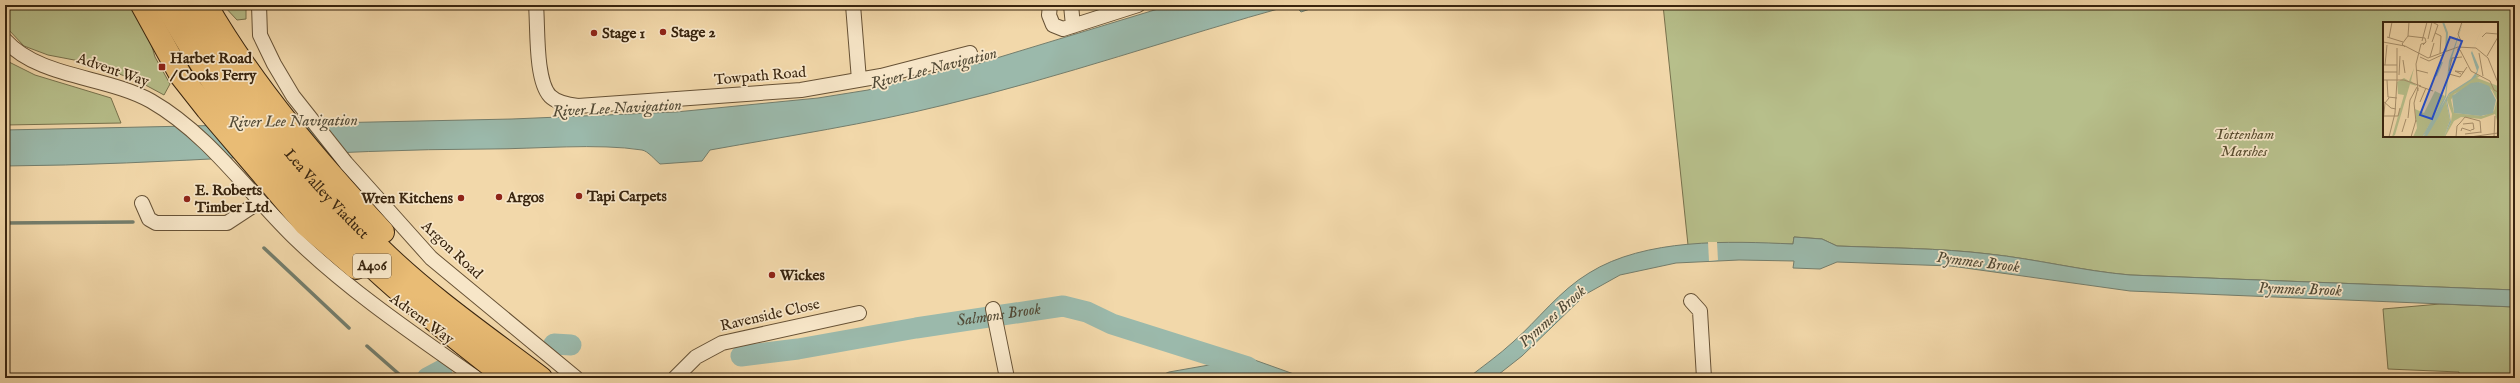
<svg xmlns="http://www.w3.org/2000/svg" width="2520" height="383" font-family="'IM FELL English',serif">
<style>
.green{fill:#b7bf8b;stroke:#78724d;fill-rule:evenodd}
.water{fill:#9bb9ab;stroke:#747e6d}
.pier{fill:#f2d8aa}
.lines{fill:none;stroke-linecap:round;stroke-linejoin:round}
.stream{stroke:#747e6d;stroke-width:3.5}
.river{stroke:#9bb9ab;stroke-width:21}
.minor-casing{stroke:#675236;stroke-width:16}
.trunk-casing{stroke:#39250f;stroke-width:24}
.minor{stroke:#f7e6c8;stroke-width:14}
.trunk{stroke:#e9bc75;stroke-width:22}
.poi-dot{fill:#8f2418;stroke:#f7e6c8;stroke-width:1.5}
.labels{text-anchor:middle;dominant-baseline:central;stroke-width:3.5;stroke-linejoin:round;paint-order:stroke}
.shield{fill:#f7e6c8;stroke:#725f46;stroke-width:1}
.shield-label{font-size:14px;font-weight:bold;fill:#39250f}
.poi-label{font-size:15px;font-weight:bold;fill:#39250f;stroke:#f7e6c8;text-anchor:start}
.street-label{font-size:15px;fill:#39250f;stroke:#f7e6c8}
.park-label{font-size:15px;font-style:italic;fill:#584c2e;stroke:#f7e6c8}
.water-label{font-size:16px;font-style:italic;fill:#524a36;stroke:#f7e6c8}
.inset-river{fill:none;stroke:#9bb9ab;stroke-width:2}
.inset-road{fill:none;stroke:#a8906c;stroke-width:1}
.view{fill:#1d4ed8;fill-opacity:0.15;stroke:#1d4ed8;stroke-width:2}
.inset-edge{fill:none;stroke:#39250f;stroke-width:2}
</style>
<rect width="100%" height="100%" fill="#f2d8aa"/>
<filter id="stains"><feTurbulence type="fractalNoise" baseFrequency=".005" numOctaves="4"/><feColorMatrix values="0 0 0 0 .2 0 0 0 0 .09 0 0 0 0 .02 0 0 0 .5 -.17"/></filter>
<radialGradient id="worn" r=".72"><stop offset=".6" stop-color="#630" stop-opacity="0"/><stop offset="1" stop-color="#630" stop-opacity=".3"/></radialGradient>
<path class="green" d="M 5,5 L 132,5 L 148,33 L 155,57 L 170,84 L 164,95 L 138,81 L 90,63 L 48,55 L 24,46 L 7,28 Z
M 223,5 L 246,5 L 246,19 L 237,20 Z
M 1663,5 L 2515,5 L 2515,290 L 2130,275 C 2083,271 2036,259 1989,254 C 1939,248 1888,248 1837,246 L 1822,239 L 1794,237 L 1793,244 L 1719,243 L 1688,245 ZM 2384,23 L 2497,23 L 2497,136 L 2384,136 Z
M 5,60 L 35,75 L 111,98 L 121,123 L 5,125 Z
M 2440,304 L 2515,307 L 2515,378 L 2459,378 L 2459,372 L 2388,369 L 2383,309 Z"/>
<path class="water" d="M 1171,5 L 1292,5 C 1176,37 1062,77 944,105 C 867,124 788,136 710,150 L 702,161 L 660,164 C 655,160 648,151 642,150 C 598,143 535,149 489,149 C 328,149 167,165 5,166 L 5,130 L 512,119 L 676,112 L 818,98 L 868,90 L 972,63 L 977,64 Z
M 1295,5 L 1322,5 L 1301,12 Z
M 1794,237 L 1822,239 L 1837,246 C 1888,248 1939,248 1989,254 C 2036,259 2083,271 2130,275 L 2515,290 L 2515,307 L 2130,291 L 1951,266 L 1837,262 L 1820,269 L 1793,268 L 1794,261 L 1739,260 L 1676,263 L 1620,275 L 1586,294 L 1522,356 L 1494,378 L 1468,378 C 1483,366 1499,355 1513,342 C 1538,320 1559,291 1589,273 C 1645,238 1729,241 1793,244 Z
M 1249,358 L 1305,378 L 1260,378 L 1247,375 L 1220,378 L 1155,378 L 1169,372 Z"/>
<path class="pier" d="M 1708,242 L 1717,242 L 1718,260 L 1709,261 Z"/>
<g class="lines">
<path class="stream" d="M 5,223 L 133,222
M 264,248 L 349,328
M 367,346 L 400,375"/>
<g class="river">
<path d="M 554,344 L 571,345"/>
<path id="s1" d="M 741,356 L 798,349 L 916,328 L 1063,306 L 1087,312 L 1112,324 L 1248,367"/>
<path d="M 427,378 L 442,370"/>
</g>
<defs>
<path id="minor" d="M 259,5 L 260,35 L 274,64 L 293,96 L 346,163 L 431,258 L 576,378
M 536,5 C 538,26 535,80 550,96 C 557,103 569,105 578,106 L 801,90 L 881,76 L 970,53
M 853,5 L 859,80
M 1050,5 L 1049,15 L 1053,25 L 1063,29 L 1138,5
M 1071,5 L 1073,26
M 5,40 C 39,78 107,76 151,101 C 210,135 249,194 297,240 C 351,292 415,335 476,378
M 142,203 L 149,219 L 156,223 L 227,223 L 259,202
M 1691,301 L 1700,311 L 1704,378
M 993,309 L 1007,378
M 675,378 L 696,357 L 722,343 L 859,313"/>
<g id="trunk">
<path d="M 142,5 L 181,76 L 207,109 L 306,225 L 356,268"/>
<path d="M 166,5 C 196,59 229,109 268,157 C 337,242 422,313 507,378"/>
<path id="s2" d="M 188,5 C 238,97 304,177 380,249 C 429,297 487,337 541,378"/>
<path d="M 206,5 C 254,88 318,162 383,232"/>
</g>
</defs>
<use href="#minor" class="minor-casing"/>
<use href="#trunk" class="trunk-casing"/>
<use href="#minor" class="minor"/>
<use href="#trunk" class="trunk"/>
</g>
<g class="poi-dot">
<circle cx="663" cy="32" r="4"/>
<circle cx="594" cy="33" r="4"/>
<rect x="158" y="63" width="8" height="8" rx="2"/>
<circle cx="579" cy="196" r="4"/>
<circle cx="499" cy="197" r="4"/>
<circle cx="461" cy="198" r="4"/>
<circle cx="187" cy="199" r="4"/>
<circle cx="772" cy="275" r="4"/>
</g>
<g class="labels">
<rect class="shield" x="353" y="254" width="38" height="24" rx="3"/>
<g class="shield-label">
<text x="372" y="266">A406</text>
</g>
<g class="poi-label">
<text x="671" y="32">Stage 2</text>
<text x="602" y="33">Stage 1</text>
<text x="170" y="58">Harbet Road<tspan x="170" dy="17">/ Cooks Ferry</tspan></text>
<text x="195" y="190">E. Roberts<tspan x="195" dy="17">Timber Ltd.</tspan></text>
<text x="587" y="196">Tapi Carpets</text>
<text x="507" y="197">Argos</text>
<text x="453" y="198" text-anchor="end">Wren Kitchens</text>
<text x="780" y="275">Wickes</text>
</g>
<g class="street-label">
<text transform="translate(113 70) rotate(19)">Advent Way</text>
<text transform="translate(760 76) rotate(-5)">Towpath Road</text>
<text stroke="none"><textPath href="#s2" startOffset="235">Lea Valley Viaduct</textPath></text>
<text transform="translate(452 250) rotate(43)">Argon Road</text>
<text transform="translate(770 315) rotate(-13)">Ravenside Close</text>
<text transform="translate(422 319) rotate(36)">Advent Way</text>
</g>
<g class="park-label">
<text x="2244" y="134">Tottenham<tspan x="2244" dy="17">Marshes</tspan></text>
</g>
<g class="water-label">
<text transform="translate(934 69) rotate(-14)">River Lee Navigation</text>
<text transform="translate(617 109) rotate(-3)">River Lee Navigation</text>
<text transform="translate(293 122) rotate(-1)">River Lee Navigation</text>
<text transform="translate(1978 263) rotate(7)">Pymmes Brook</text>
<text transform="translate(2300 290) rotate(2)">Pymmes Brook</text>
<text stroke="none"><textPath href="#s1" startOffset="261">Salmons Brook</textPath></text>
<text transform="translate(1553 317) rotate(-42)">Pymmes Brook</text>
</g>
</g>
<g transform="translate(2383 22)">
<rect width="115" height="115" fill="#f2d8aa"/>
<path d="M 31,46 L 28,59 L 34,64 L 27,62 L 12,113 L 9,115 L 21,73 L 15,72 L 14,60 L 21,56 L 26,59 ZM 94,53 L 97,54 L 94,56 L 115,64 L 115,102 L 112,92 L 98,97 L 78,95 L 71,99 L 62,115 L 40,115 L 64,72 L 47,107 L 63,79 L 67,98 L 61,115 L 68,100 L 69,92 L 64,78 L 66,73 ZM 96,60 L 109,68 L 114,78 L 111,89 L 100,94 L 71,91 L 68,78 L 71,72 ZM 52,69 L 62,74 L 40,114 L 30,115 L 34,106 L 32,87 L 41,91 Z" fill="#b7bf8b" fill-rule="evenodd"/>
<path d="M 80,0 L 67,42 L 63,75 L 52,97 L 44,110 L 39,115 L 62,74 L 66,39 ZM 102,0 L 89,29 L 96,45 L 93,55 L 66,73 L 64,78 L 68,100 L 61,115 L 67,98 L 63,79 L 56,94 L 44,114 L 41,115 L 66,71 L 88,57 L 94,49 L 88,31 ZM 96,60 L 106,64 L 113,78 L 110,91 L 98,94 L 71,91 L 69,74 L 88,61 Z" fill="#9bb9ab"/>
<path class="inset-river" d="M 60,0 L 64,11 L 63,29M 53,54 L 59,40"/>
<path class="inset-road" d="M 49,0 L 55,3 L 49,20M 52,11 L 58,14 L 57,31M 25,14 L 42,16 L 43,20 L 40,23M 4,15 L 20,20M 99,15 L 103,11 L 115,12M 6,16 L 9,0M 45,17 L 49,0M 39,19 L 44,0M 78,19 L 75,12 L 79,0M 0,20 L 22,24 L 45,36 L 75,25 L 93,26 L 105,36 L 115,61M 22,25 L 19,22 L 25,14 L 26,0M 14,26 L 14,58M 74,27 L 77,28 L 88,49 L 107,59M 96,31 L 100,54M 104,34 L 115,15M 37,35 L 46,39 L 61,32M 47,35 L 51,21M 20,38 L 22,51M 0,43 L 14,43M 2,43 L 4,23M 33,48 L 45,51M 66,49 L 69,36 L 79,35M 0,50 L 14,50M 66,52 L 77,55 L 84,45M 78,52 L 72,49 L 81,50M 16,53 L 17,34M 0,58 L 14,58M 4,58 L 5,75 L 14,76M 14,58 L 21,58 L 38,64M 107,59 L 111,68 L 115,70M 36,64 L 50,69M 35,69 L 33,42 L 38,22 L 42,21M 0,79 L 8,86 L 13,87M 37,80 L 43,66M 0,94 L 15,94 L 17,86M 25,96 L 27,78 L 34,65M 97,99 L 98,111M 33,100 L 31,81 L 35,66M 0,101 L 2,81 L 6,76M 77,101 L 82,95 L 97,99M 80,102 L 90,101 L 91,107 L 88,108M 78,109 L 79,106 L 88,109M 19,110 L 23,97M 82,112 L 98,110M 6,115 L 12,91 L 14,58M 28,115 L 33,98M 73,115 L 74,104 L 77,101M 87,115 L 115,111M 111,115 L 112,94"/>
<path class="view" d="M 67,15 L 79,19 L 49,97 L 37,93 Z"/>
<rect width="115" height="115" class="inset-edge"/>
</g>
<rect width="2520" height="383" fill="none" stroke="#f2d8aa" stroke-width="20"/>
<rect x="6" y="6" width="2508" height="371" fill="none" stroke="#39250f" stroke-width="2"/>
<rect x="10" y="10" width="2500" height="363" fill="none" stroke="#39250f"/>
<rect width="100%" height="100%" filter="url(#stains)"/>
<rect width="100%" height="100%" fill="url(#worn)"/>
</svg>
